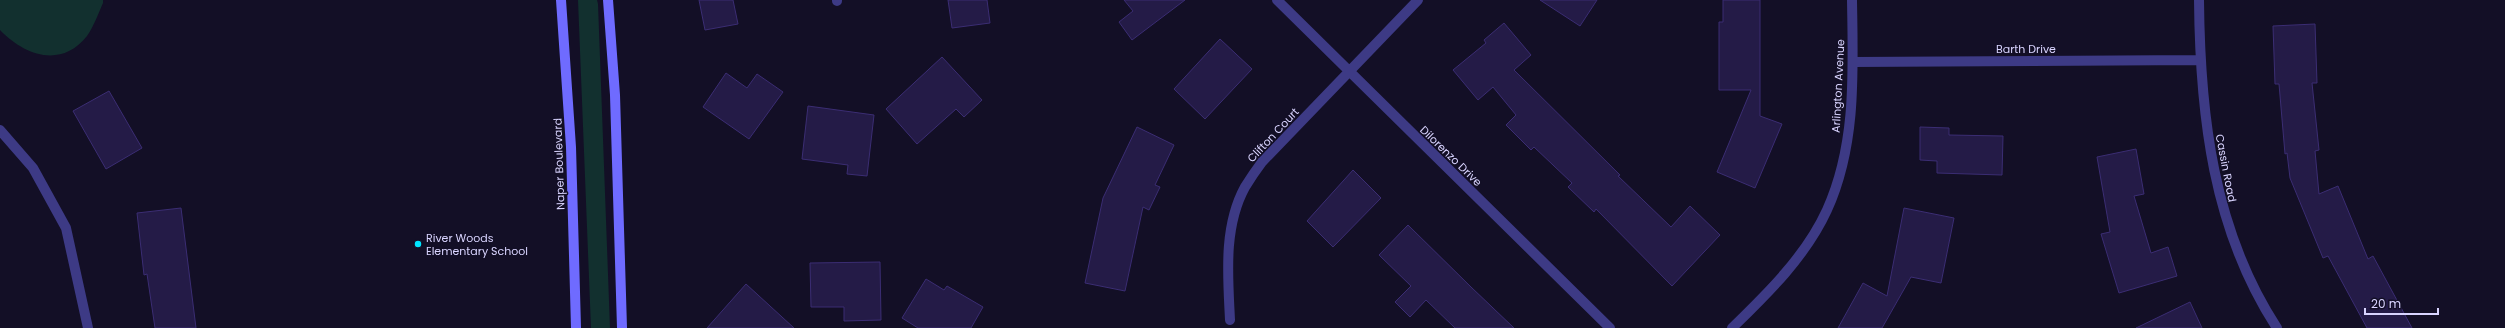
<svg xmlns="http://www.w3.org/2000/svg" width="2505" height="328" font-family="Poppins,sans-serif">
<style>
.green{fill:#12302f}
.building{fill:#241b47;stroke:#3b2d73}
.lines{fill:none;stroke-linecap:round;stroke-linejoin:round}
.street{stroke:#3d3a85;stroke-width:10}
.secondary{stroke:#6f6bff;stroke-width:10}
.poi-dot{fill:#00e5ff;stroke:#130f26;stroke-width:1.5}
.labels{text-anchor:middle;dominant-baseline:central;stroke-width:3;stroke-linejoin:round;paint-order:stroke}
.street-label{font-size:11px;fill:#d9d4ff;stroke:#130f26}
.poi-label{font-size:11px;fill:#d9d4ff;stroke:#130f26;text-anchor:start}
</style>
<rect width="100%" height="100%" fill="#130f26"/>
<path class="green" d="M 0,0 L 103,0 L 103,3 C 98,14 94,26 87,36 C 61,69 24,55 0,30 Z
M 578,0 L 597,0 L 598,4 L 610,328 L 591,328 Z"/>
<path class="building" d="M 699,0 L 733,0 L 738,24 L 705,30 Z
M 948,0 L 987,0 L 990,23 L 952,28 Z
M 1124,0 L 1185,0 L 1132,40 L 1119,22 L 1133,11 Z
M 1540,0 L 1597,0 L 1580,26 Z
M 1723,0 L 1760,0 L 1760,116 L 1782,124 L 1755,188 L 1717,172 L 1751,90 L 1719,90 L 1719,22 L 1723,22 Z
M 1504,23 L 1531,55 L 1514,70 L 1620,175 L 1618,176 L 1671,227 L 1690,206 L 1720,235 L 1672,286 L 1596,209 L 1594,212 L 1568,187 L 1572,183 L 1534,147 L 1531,150 L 1506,125 L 1516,115 L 1493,87 L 1478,100 L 1453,70 L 1486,43 L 1484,40 Z
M 2315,24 L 2317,83 L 2312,83 L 2319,150 L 2315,151 L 2319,194 L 2338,186 L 2368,259 L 2373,256 L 2412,328 L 2367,328 L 2328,256 L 2323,258 L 2290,178 L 2287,153 L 2285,154 L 2279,84 L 2275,84 L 2273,26 Z
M 1220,39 L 1252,69 L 1205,119 L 1174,89 Z
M 942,57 L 982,100 L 964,117 L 956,109 L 917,144 L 886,109 Z
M 726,73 L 747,88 L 757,74 L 783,92 L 749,139 L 703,107 Z
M 109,91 L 142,148 L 106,169 L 73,111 Z
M 808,106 L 874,115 L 867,176 L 847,174 L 848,165 L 802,159 Z
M 1137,127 L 1174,145 L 1155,185 L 1160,187 L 1149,210 L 1143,207 L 1125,291 L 1085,283 L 1103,198 Z
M 1920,127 L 1949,128 L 1949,135 L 2003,136 L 2002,175 L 1937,173 L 1937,161 L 1920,160 Z
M 2136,149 L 2144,194 L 2134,196 L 2151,253 L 2168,247 L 2177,276 L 2119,293 L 2101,234 L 2110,232 L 2097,157 Z
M 1353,170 L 1381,198 L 1333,247 L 1307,221 Z
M 181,208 L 196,328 L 155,328 L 147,274 L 144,275 L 137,213 Z
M 1904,208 L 1954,218 L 1941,283 L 1911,277 L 1882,328 L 1838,328 L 1863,283 L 1887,296 Z
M 1408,225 L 1471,287 L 1514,328 L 1455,328 L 1426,300 L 1410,317 L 1395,302 L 1411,286 L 1379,255 Z
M 880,262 L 881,320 L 844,321 L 844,307 L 811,307 L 810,263 Z
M 926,279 L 944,290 L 947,286 L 983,307 L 971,328 L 918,328 L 902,318 Z
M 746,284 L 794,328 L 707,328 Z
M 2190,302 L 2202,328 L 2136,328 Z"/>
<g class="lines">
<path class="street" d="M 837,0 L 837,1
M 1277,0 L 1610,328
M 2199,0 C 2200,115 2213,230 2277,328
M 1853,62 L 2200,60
M 0,130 L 33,168 L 66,228 L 88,328
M 1230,320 C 1228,277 1223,227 1245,187 C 1250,179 1256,170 1262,162 L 1418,0
M 1732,328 C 1768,293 1806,256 1827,210 C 1857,144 1853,70 1852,0"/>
<path class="secondary" d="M 561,0 L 571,147 L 576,328
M 608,0 L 615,95 L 622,328"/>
</g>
<circle class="poi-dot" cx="418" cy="244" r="4"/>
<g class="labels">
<g class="street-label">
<text x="2026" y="49">Barth Drive</text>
<text transform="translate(1838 86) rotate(-87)">Arlington Avenue</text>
<text transform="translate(1273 135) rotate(-47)">Clifton Court</text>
<text transform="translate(1451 156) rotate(44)">Dilorenzo Drive</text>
<text transform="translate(559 164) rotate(-92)">Naper Boulevard</text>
<text transform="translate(2226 168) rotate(79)">Cassin Road</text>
</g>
<g class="poi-label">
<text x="426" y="238">River Woods<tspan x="426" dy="13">Elementary School</tspan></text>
</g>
</g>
<path d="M2365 308v6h73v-6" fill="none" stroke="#d9d4ff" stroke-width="2"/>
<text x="2371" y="308" font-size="12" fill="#d9d4ff" stroke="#130f26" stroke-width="3" paint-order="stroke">20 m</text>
</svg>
